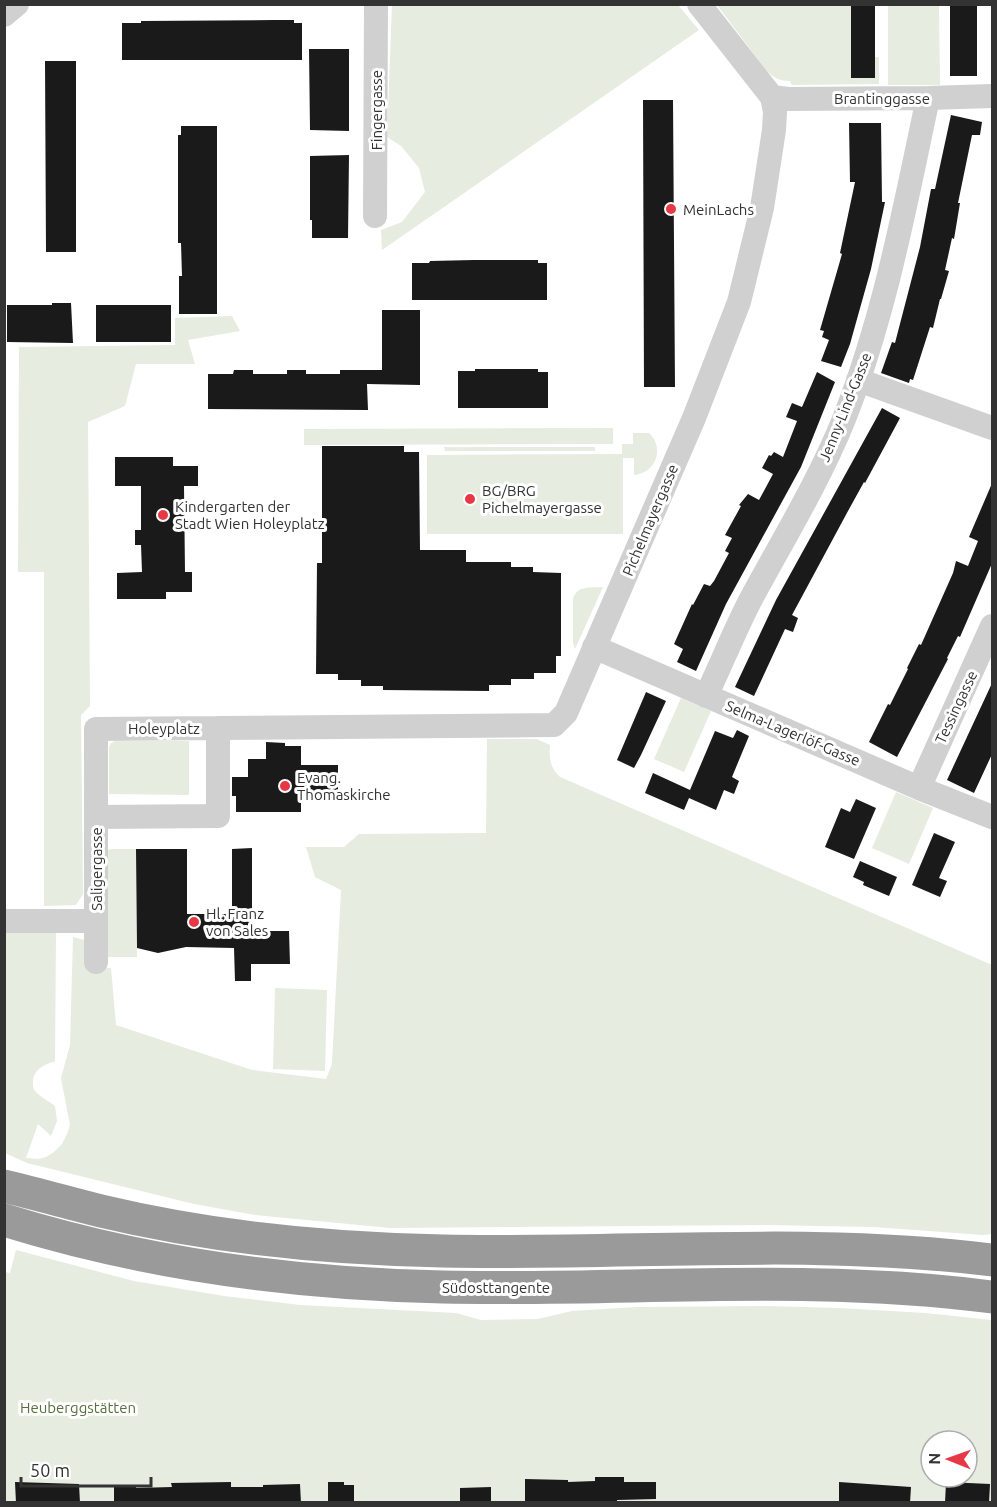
<svg xmlns="http://www.w3.org/2000/svg" width="997" height="1507" font-family="Ubuntu,sans-serif">
<style>
.green{fill:#e6ecdf;fill-rule:evenodd}
.building{fill:#1a1a1a}
.lines{fill:none;stroke-linecap:round;stroke-linejoin:round}
.minor{stroke:#d0d0d0;stroke-width:24}
.highway{stroke:#9a9a9a;stroke-width:33}
.poi-dot{fill:#e63946;stroke:#fff;stroke-width:2}
.labels{text-anchor:middle;dominant-baseline:central;stroke-width:6;stroke-linejoin:round;paint-order:stroke}
.street-label{font-size:15px;fill:#333;stroke:#fff}
.poi-label{font-size:15px;fill:#333;stroke:#fff;text-anchor:start}
.park-label{font-size:15px;fill:#56703f;stroke:#fff}
</style>
<rect width="100%" height="100%" fill="#fff"/>
<path class="green" d="M 392,5 L 678,5 L 699,30 L 382,250 L 381,230 L 402,222 L 425,192 L 419,168 L 401,146 L 387,137 Z
M 717,5 L 851,5 L 851,78 L 875,78 L 875,57 L 879,57 L 879,84 L 792,85 L 790,81 C 778,81 773,77 766,70 Z
M 888,5 L 939,5 L 940,85 L 888,85 Z
M 232,316 L 240,331 L 188,340 L 195,364 L 136,364 L 125,406 L 88,422 L 90,706 L 81,715 L 83,894 L 76,905 L 44,906 L 44,572 L 18,572 L 19,347 L 175,345 L 175,318 Z
M 613,428 L 613,444 L 304,445 L 304,429 Z
M 633,433 L 649,433 C 665,448 656,473 634,475 L 634,458 L 623,458 L 623,534 L 427,534 L 427,455 L 622,454 L 622,444 L 633,444 Z
M 444,447 L 595,447 L 595,451 L 445,451 Z
M 603,587 L 575,649 L 573,643 L 573,599 C 577,585 590,588 603,587 Z
M 681,698 L 711,711 L 684,772 L 654,759 Z
M 487,739 L 537,739 L 550,745 C 549,758 550,768 560,777 L 992,965 L 992,1234 L 983,1235 L 874,1227 L 767,1225 L 390,1228 L 255,1215 L 194,1204 L 27,1163 L 5,1153 L 5,932 L 56,933 L 55,1061 C 44,1065 33,1069 33,1083 C 33,1087 33,1088 36,1092 C 40,1097 49,1101 55,1106 L 57,1121 L 51,1136 L 38,1124 L 26,1158 L 38,1159 L 46,1157 L 54,1152 L 62,1144 L 67,1134 L 70,1125 L 61,1078 L 70,1045 L 73,937 L 88,941 L 88,969 L 111,968 L 116,1025 L 252,1070 L 326,1079 L 332,1064 L 341,890 L 315,877 L 306,847 L 344,847 L 359,834 L 486,833 Z
M 115,741 L 189,741 L 189,795 L 109,794 L 109,747 L 111,743 Z
M 896,792 L 933,808 L 909,864 L 872,848 Z
M 112,849 L 136,849 L 137,957 L 108,957 L 107,850 Z
M 275,988 L 327,990 L 325,1071 L 273,1069 Z
M 16,1250 L 134,1281 L 224,1296 L 300,1305 L 456,1313 L 481,1320 L 538,1319 L 572,1311 L 637,1307 L 765,1306 L 839,1308 L 925,1313 L 992,1320 L 992,1502 L 5,1502 L 4,1272 L 10,1273 ZM 931,1441 L 967,1441 L 967,1477 L 931,1477 Z"/>
<path class="building" d="M 851,4 L 875,4 L 875,78 L 851,78 Z
M 950,4 L 977,4 L 977,76 L 950,76 Z
M 274,20 L 294,20 L 294,23 L 302,23 L 302,60 L 122,60 L 122,23 L 141,23 L 141,21 Z
M 309,49 L 349,49 L 349,131 L 310,130 Z
M 45,61 L 76,61 L 76,252 L 46,252 Z
M 643,100 L 673,100 L 675,387 L 644,387 Z
M 951,115 L 982,122 L 980,135 L 972,135 L 958,203 L 960,203 L 954,239 L 952,238 L 945,270 L 949,271 L 941,299 L 940,299 L 933,328 L 930,327 L 913,380 L 910,379 L 909,383 L 881,373 L 892,342 L 895,343 L 920,247 L 931,189 L 935,189 Z
M 849,123 L 881,123 L 882,202 L 885,202 L 871,269 L 850,344 L 841,367 L 821,361 L 829,340 L 822,337 L 824,331 L 820,330 L 842,254 L 840,253 L 855,182 L 850,182 Z
M 181,126 L 217,126 L 217,314 L 179,314 L 179,276 L 182,276 L 181,243 L 178,243 L 178,135 L 181,135 Z
M 349,155 L 348,238 L 312,238 L 312,220 L 310,220 L 310,156 Z
M 474,260 L 538,260 L 538,263 L 547,263 L 547,300 L 412,300 L 412,263 L 429,263 L 430,261 Z
M 52,303 L 71,303 L 73,343 L 7,342 L 7,305 L 52,305 Z
M 96,305 L 171,305 L 171,342 L 96,342 Z
M 382,310 L 420,310 L 420,385 L 367,384 L 368,410 L 208,409 L 208,374 L 233,374 L 234,370 L 253,370 L 253,374 L 287,374 L 287,370 L 306,370 L 306,374 L 340,374 L 340,370 L 382,370 Z
M 475,369 L 538,369 L 538,372 L 548,372 L 548,408 L 458,408 L 458,371 L 475,371 Z
M 817,372 L 835,382 L 801,467 L 726,604 L 696,671 L 677,662 L 683,649 L 674,644 L 692,604 L 693,605 L 704,584 L 710,586 L 714,581 L 729,553 L 725,551 L 732,538 L 725,535 L 741,506 L 739,505 L 748,494 L 759,500 L 773,474 L 762,468 L 769,455 L 771,456 L 774,452 L 783,457 L 797,421 L 786,417 L 792,403 L 802,407 Z
M 882,408 L 900,418 L 865,483 L 864,482 L 848,511 L 792,615 L 798,618 L 793,632 L 785,629 L 754,696 L 735,687 L 776,600 Z
M 322,446 L 404,446 L 404,452 L 419,452 L 420,550 L 466,550 L 466,562 L 511,562 L 511,567 L 533,567 L 533,572 L 561,573 L 561,656 L 556,656 L 556,673 L 534,673 L 534,679 L 511,679 L 511,685 L 489,685 L 489,691 L 383,690 L 383,686 L 361,686 L 361,680 L 338,680 L 338,674 L 316,674 L 317,563 L 322,563 Z
M 115,457 L 173,457 L 173,466 L 198,466 L 198,486 L 184,486 L 185,572 L 192,572 L 192,592 L 166,592 L 166,599 L 117,599 L 117,573 L 142,572 L 141,545 L 135,545 L 135,530 L 141,530 L 141,486 L 115,486 Z
M 993,481 L 993,561 L 960,637 L 958,636 L 947,658 L 948,659 L 897,757 L 869,742 L 888,704 L 890,705 L 908,669 L 907,668 L 919,644 L 921,645 L 953,573 L 956,561 L 968,566 L 978,541 L 969,537 Z
M 993,681 L 993,752 L 974,793 L 947,780 Z
M 646,692 L 666,701 L 641,755 L 634,768 L 617,760 Z
M 737,730 L 749,736 L 732,777 L 739,781 L 734,794 L 724,790 L 716,810 L 689,798 L 684,810 L 645,793 L 653,773 L 690,790 L 715,731 L 733,738 Z
M 266,742 L 285,743 L 285,746 L 301,746 L 301,765 L 338,765 L 338,796 L 301,796 L 301,812 L 236,812 L 236,796 L 232,796 L 232,777 L 248,777 L 248,759 L 266,759 Z
M 856,799 L 876,808 L 854,859 L 825,847 L 841,808 L 850,812 Z
M 934,833 L 955,842 L 939,878 L 947,881 L 940,897 L 912,885 Z
M 252,848 L 252,931 L 289,931 L 290,964 L 251,964 L 251,981 L 235,981 L 234,948 L 186,947 L 158,953 L 137,948 L 136,849 L 187,849 L 187,914 L 232,914 L 232,849 Z
M 860,861 L 897,877 L 889,896 L 863,885 L 864,882 L 853,877 Z
M 595,1477 L 624,1477 L 624,1482 L 656,1482 L 656,1499 L 617,1500 L 617,1502 L 607,1503 L 525,1501 L 525,1479 L 568,1480 L 568,1482 L 595,1481 Z
M 15,1482 L 79,1484 L 80,1503 L 16,1503 Z
M 231,1482 L 231,1487 L 263,1487 L 263,1485 L 300,1484 L 301,1503 L 114,1503 L 114,1485 L 136,1485 L 136,1488 L 172,1487 L 171,1483 Z
M 328,1482 L 344,1482 L 344,1485 L 354,1485 L 354,1503 L 328,1503 Z
M 839,1482 L 911,1487 L 910,1503 L 839,1501 Z
M 946,1482 L 990,1484 L 989,1503 L 945,1503 Z
M 491,1487 L 491,1503 L 460,1503 L 460,1488 Z"/>
<g class="lines">
<path class="minor" d="M 4,15 L 17,4
M 772,97 L 788,99 L 928,98 L 992,96
M 375,216 L 376,4
M 858,380 L 992,428
M 594,647 L 919,788 L 992,817
M 706,696 C 722,663 735,629 752,597 C 784,538 819,481 844,419 C 885,315 905,206 928,98
M 218,728 L 554,725 L 566,713 L 694,418 L 739,302 L 762,208 L 774,130 L 775,112 L 772,97 L 699,4
M 919,788 L 992,626
M 4,921 L 96,921 L 96,729 L 218,728 L 218,816 L 96,817
M 96,921 L 96,962"/>
<path class="highway" d="M 4,1186 C 37,1194 69,1203 101,1211 C 210,1237 332,1249 443,1251 C 626,1255 810,1237 992,1260
M 4,1220 C 146,1264 295,1284 443,1287 C 627,1291 809,1273 992,1297"/>
</g>
<g class="poi-dot">
<circle cx="671" cy="209" r="6"/>
<circle cx="470" cy="499" r="6"/>
<circle cx="163" cy="515" r="6"/>
<circle cx="285" cy="786" r="6"/>
<circle cx="194" cy="922" r="6"/>
</g>
<g class="labels">
<g class="street-label">
<text x="882" y="98">Brantinggasse</text>
<text transform="translate(376 110) rotate(-90)">Fingergasse</text>
<text transform="translate(845 407) rotate(-68)">Jenny-Lind-Gasse</text>
<text transform="translate(650 520) rotate(-67)">Pichelmayergasse</text>
<text transform="translate(956 707) rotate(-65)">Tessingasse</text>
<text x="164" y="728">Holeyplatz</text>
<text transform="translate(793 733) rotate(23)">Selma-Lagerlöf-Gasse</text>
<text transform="translate(96 869) rotate(-90)">Saligergasse</text>
<text x="496" y="1287">Südosttangente</text>
</g>
<g class="poi-label">
<text x="683" y="209">MeinLachs</text>
<text x="482" y="490">BG/BRG<tspan x="482" dy="17">Pichelmayergasse</tspan></text>
<text x="175" y="506">Kindergarten der<tspan x="175" dy="17">Stadt Wien Holeyplatz</tspan></text>
<text x="297" y="777">Evang.<tspan x="297" dy="17">Thomaskirche</tspan></text>
<text x="206" y="913">Hl. Franz<tspan x="206" dy="17">von Sales</tspan></text>
</g>
<g class="park-label">
<text x="78" y="1407">Heuberggstätten</text>
</g>
</g>
<rect width="997" height="1507" fill="none" stroke="#333333" stroke-width="12"/>
<g transform="translate(949 1459) rotate(271)"><circle r="28" fill="#ffffff" stroke="#adadad" stroke-width="1.5"/>
<path d="M0-4.5L10 22L0 15L-10 22Z" fill="#e63946"/>
<text y="-9" font-size="16" font-weight="bold" text-anchor="middle" fill="#333333">N</text>
</g>
<path d="M21 1477v9h130v-9" fill="none" stroke="#333333" stroke-width="3"/>
<text x="30" y="1477" font-size="18" fill="#333333" stroke="#ffffff" stroke-width="4.5" paint-order="stroke">50 m</text>
</svg>
